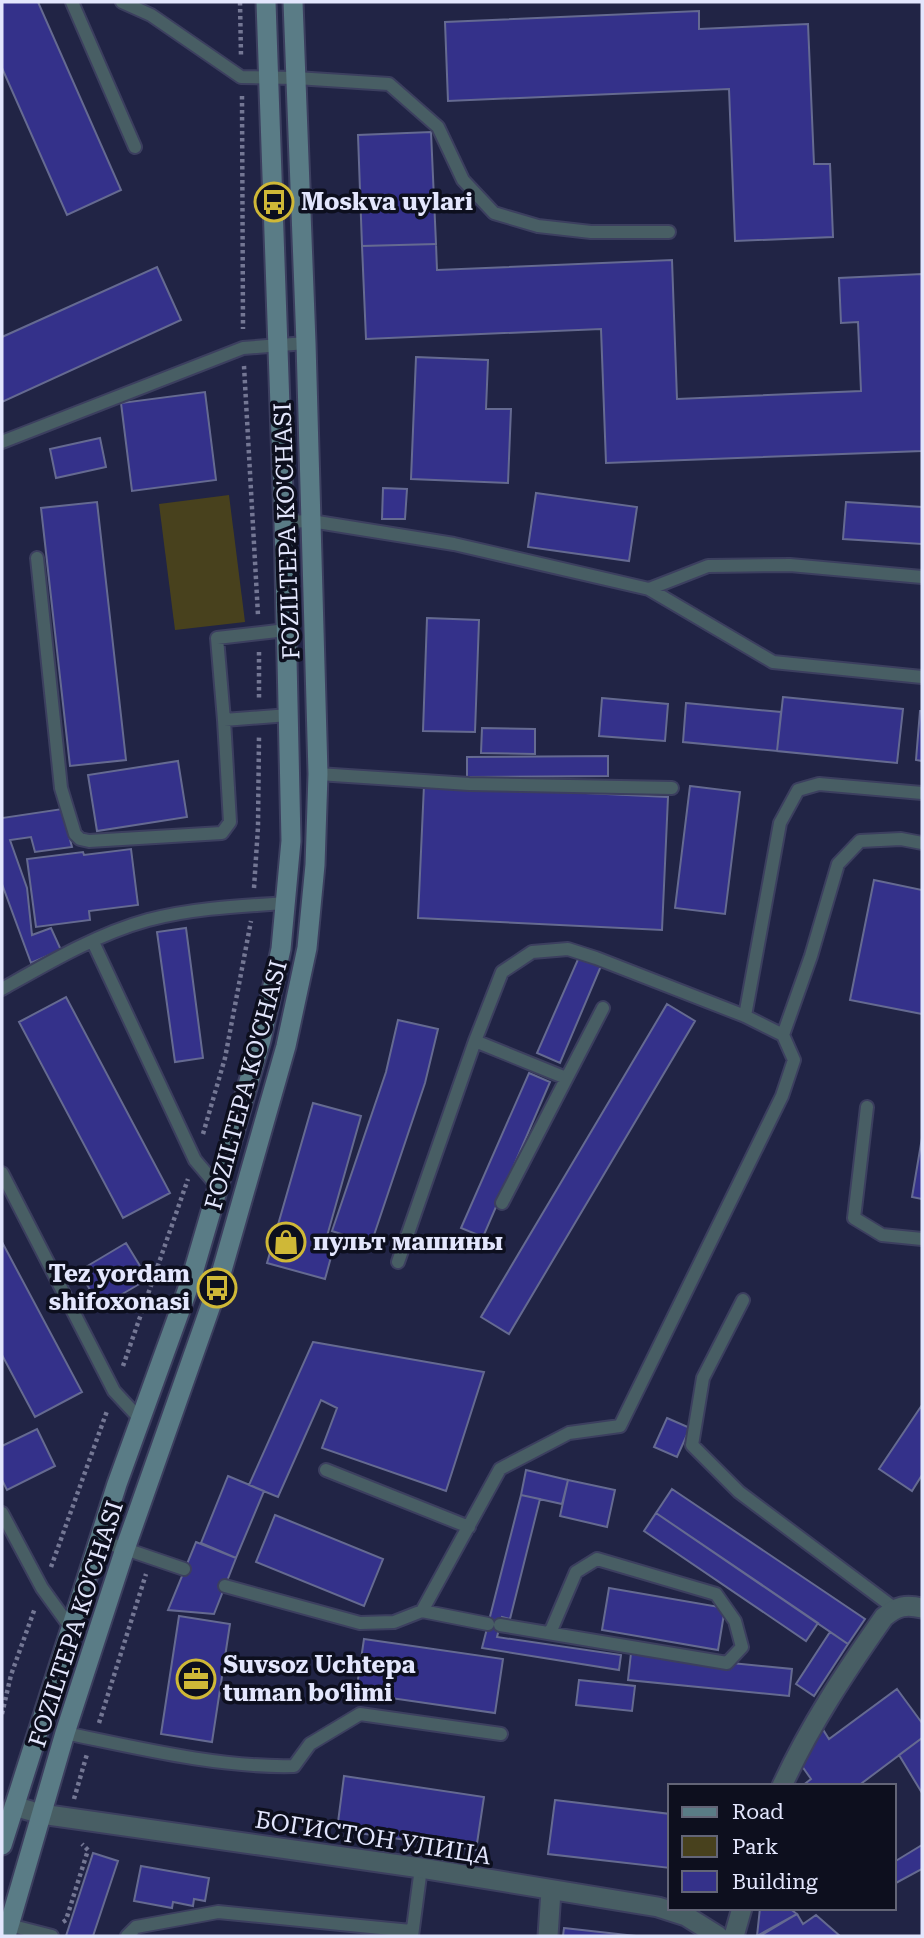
<svg xmlns="http://www.w3.org/2000/svg" width="924" height="1938" font-family="'Roboto Serif',serif">
<style>
.green{fill:#48411d}
.building{fill:#34318a;stroke:#656a91;stroke-width:2}
.lines{fill:none;stroke-linecap:round;stroke-linejoin:round}
.service-casing{stroke:#3c3f5f;stroke-width:16}
.minor-casing{stroke:#3c3f5f;stroke-width:23}
.secondary-casing{stroke:#3c3f5f;stroke-width:23}
.path{stroke:#747794;stroke-width:4.5;stroke-dasharray:3.5 3.5;stroke-linecap:butt}
.service{stroke:#485e64;stroke-width:12}
.minor{stroke:#485e64;stroke-width:19}
.secondary{stroke:#5a7c86;stroke-width:19}
.labels{text-anchor:middle;dominant-baseline:central;stroke-width:7;stroke-linejoin:round;paint-order:stroke}
.poi-label{font-size:24px;font-weight:bold;fill:#e3e6fd;stroke:#0d0f1e;text-anchor:start}
.street-label{font-size:24px;fill:#e3e6fd;stroke:#0d0f1e}
</style>
<rect width="100%" height="100%" fill="#212445"/>
<path class="green" d="M 229,495 L 245,622 L 175,630 L 159,504 Z"/>
<path class="building" d="M 2,2 L 38,2 L 121,190 L 67,215 L 2,68 Z
M 699,11 L 699,29 L 808,24 L 814,164 L 830,164 L 833,237 L 735,241 L 729,89 L 448,101 L 445,22 Z
M 431,132 L 436,244 L 362,246 L 358,135 Z
M 436,244 L 437,270 L 672,260 L 677,399 L 861,391 L 858,322 L 841,323 L 839,278 L 922,274 L 922,451 L 606,463 L 601,329 L 366,339 L 362,246 Z
M 157,267 L 181,320 L 2,402 L 2,337 Z
M 416,357 L 488,360 L 486,409 L 511,409 L 508,483 L 411,479 Z
M 205,392 L 216,480 L 132,491 L 121,403 Z
M 100,438 L 106,467 L 56,478 L 50,449 Z
M 383,488 L 407,489 L 405,519 L 382,519 Z
M 536,493 L 637,507 L 629,561 L 528,547 Z
M 97,502 L 126,760 L 70,766 L 41,508 Z
M 846,502 L 922,507 L 922,544 L 843,539 Z
M 427,618 L 479,620 L 475,732 L 423,731 Z
M 783,697 L 903,709 L 897,763 L 777,751 Z
M 602,698 L 668,704 L 665,741 L 599,736 Z
M 686,703 L 781,712 L 777,751 L 683,742 Z
M 920,711 L 922,711 L 922,761 L 916,760 Z
M 482,728 L 535,729 L 535,754 L 481,753 Z
M 608,756 L 608,776 L 467,777 L 467,757 Z
M 178,761 L 187,817 L 97,831 L 88,775 Z
M 424,785 L 668,797 L 662,930 L 418,918 Z
M 690,786 L 740,792 L 725,914 L 675,908 Z
M 62,809 L 72,847 L 35,852 L 31,837 L 10,840 L 27,888 L 32,935 L 51,928 L 61,950 L 31,963 L 2,884 L 2,818 Z
M 131,849 L 138,905 L 89,911 L 90,920 L 36,927 L 27,859 L 83,852 L 84,855 Z
M 874,880 L 922,890 L 922,1014 L 850,1000 Z
M 186,928 L 203,1058 L 175,1062 L 157,932 Z
M 579,957 L 601,966 L 560,1063 L 537,1053 Z
M 66,997 L 170,1193 L 123,1218 L 19,1022 Z
M 667,1004 L 695,1021 L 509,1334 L 481,1317 Z
M 398,1020 L 438,1029 L 425,1083 L 371,1244 L 332,1231 L 386,1072 Z
M 529,1073 L 550,1082 L 483,1237 L 461,1228 Z
M 313,1103 L 361,1116 L 327,1236 L 336,1239 L 325,1279 L 267,1263 Z
M 922,1138 L 922,1199 L 912,1197 Z
M 2,1242 L 82,1392 L 35,1417 L 2,1355 Z
M 126,1243 L 148,1279 L 100,1307 L 79,1271 Z
M 313,1342 L 484,1372 L 446,1491 L 322,1448 L 337,1408 L 321,1400 L 278,1497 L 249,1485 Z
M 922,1405 L 922,1475 L 912,1491 L 879,1469 Z
M 667,1418 L 690,1428 L 677,1457 L 654,1447 Z
M 37,1429 L 55,1466 L 7,1490 L 2,1480 L 2,1446 Z
M 526,1470 L 568,1480 L 562,1504 L 521,1495 Z
M 228,1476 L 264,1491 L 236,1558 L 201,1543 Z
M 568,1480 L 615,1490 L 607,1527 L 560,1516 Z
M 672,1489 L 865,1619 L 848,1644 L 656,1513 Z
M 521,1495 L 540,1499 L 510,1619 L 502,1617 L 497,1637 L 621,1655 L 619,1670 L 482,1648 Z
M 656,1513 L 818,1623 L 806,1641 L 644,1531 Z
M 275,1515 L 383,1559 L 364,1606 L 256,1562 Z
M 196,1542 L 236,1558 L 214,1614 L 168,1610 Z
M 609,1588 L 725,1608 L 718,1650 L 602,1630 Z
M 179,1616 L 230,1624 L 212,1742 L 161,1734 Z
M 830,1632 L 848,1644 L 814,1696 L 796,1684 Z
M 364,1639 L 503,1659 L 495,1713 L 356,1693 Z
M 631,1653 L 792,1669 L 789,1696 L 628,1680 Z
M 579,1680 L 635,1686 L 632,1711 L 576,1705 Z
M 897,1689 L 922,1723 L 922,1738 L 858,1786 L 802,1786 L 811,1779 L 797,1759 L 822,1728 L 829,1739 Z
M 922,1738 L 922,1793 L 899,1755 Z
M 344,1776 L 484,1797 L 476,1850 L 337,1830 Z
M 555,1800 L 670,1814 L 670,1868 L 548,1854 Z
M 922,1845 L 922,1869 L 894,1884 L 894,1862 Z
M 93,1853 L 118,1861 L 93,1936 L 66,1936 Z
M 141,1866 L 209,1878 L 205,1901 L 194,1899 L 193,1906 L 173,1902 L 172,1908 L 134,1901 Z
M 760,1908 L 789,1908 L 797,1914 L 757,1936 Z
M 797,1914 L 803,1924 L 816,1915 L 840,1936 L 760,1936 Z
M 564,1928 L 636,1936 L 563,1936 Z"/>
<g class="lines">
<defs>
<path id="service" d="M 72,2 L 135,147
M 122,2 L 151,15 L 241,77 L 296,78 L 389,84 L 438,127 L 463,180 L 494,213 L 538,226 L 591,232 L 669,232
M 2,442 L 243,348 L 306,343
M 284,522 L 311,521 L 454,544 L 649,589 L 773,662 L 922,677
M 37,558 L 61,788 L 75,834 L 80,839 L 89,841 L 222,833 L 230,822 L 224,720 L 289,715
M 649,589 L 708,566 L 790,565 L 922,577
M 224,720 L 217,638 L 286,630
M 318,774 L 469,784 L 672,788
M 93,942 L 195,1160 L 218,1187
M 2,989 C 48,963 97,934 148,920 C 193,908 241,906 287,903
M 745,1016 L 780,823 L 798,790 L 819,784 L 922,793
M 783,1035 L 811,956 L 838,864 L 860,841 L 901,839 L 922,843
M 475,1041 L 566,1078
M 867,1107 L 854,1218 L 882,1235 L 922,1239
M 2,1173 L 114,1391 L 140,1419
M 502,1203 L 603,1008
M 743,1300 L 703,1378 L 692,1445 L 739,1492 L 894,1608
M 326,1470 L 469,1527
M 2,1513 L 42,1588 L 71,1628
M 99,1540 L 184,1569
M 225,1586 L 360,1623 L 394,1622 L 422,1611 L 500,1469 L 569,1433 L 620,1426 L 782,1096 L 794,1060 L 783,1035 L 745,1016 L 596,958 L 568,949 L 532,952 L 502,972 L 475,1041 L 398,1262
M 422,1611 L 488,1624
M 500,1625 L 727,1663 L 742,1647 L 735,1621 L 716,1594 L 597,1559 L 576,1572 L 550,1633
M 65,1733 C 138,1748 220,1768 294,1766 L 310,1744 L 360,1714 L 501,1734
M 9,1925 L 52,1936
M 127,1936 L 136,1927 L 218,1912 L 411,1931
M 412,1936 L 421,1868"/>
<path id="minor" d="M 782,1786 C 810,1725 846,1671 884,1617 C 897,1606 906,1604 922,1608
M 14,1806 L 41,1814 L 421,1868 L 658,1907 L 686,1916 L 718,1936
M 548,1936 L 551,1891
M 734,1936 L 742,1908"/>
<path id="secondary" d="M 2,1845 L 117,1484 L 191,1280 L 261,1040 L 281,949 L 291,841 L 284,522 L 266,2
M 6,1936 L 65,1733 L 125,1549 L 217,1288 L 286,1046 L 307,948 L 315,865 L 318,774 L 306,343 L 293,2"/>
</defs>
<use href="#service" class="service-casing"/>
<use href="#minor" class="minor-casing"/>
<use href="#secondary" class="secondary-casing"/>
<path class="path" d="M 240,2 L 241,56
M 242,96 L 243,329
M 244,366 L 258,615
M 259,652 L 259,699
M 254,888 L 258,827 L 259,736
M 203,1134 L 225,1058 L 251,921
M 123,1366 L 188,1179
M 51,1567 L 107,1411
M 2,1714 L 11,1675 L 35,1608
M 99,1723 L 146,1574
M 74,1799 L 87,1754
M 63,1922 L 66,1920 L 88,1850 L 82,1844"/>
<use href="#service" class="service"/>
<use href="#minor" class="minor"/>
<use href="#secondary" class="secondary"/>
</g>
<defs>
<symbol id="bus-ring" viewBox="-11 -11 22 22"><circle r="9.5" fill="#0d0f1e" stroke="#cfb837" stroke-width="1.5"/><path d="M-5-6H5V4H4V6H2V4H-2V6H-4V4H-5ZM-3.5-4V0h7V-4ZM-3.5 1.2v1.5H-2V1.2ZM2 1.2v1.5H3.5V1.2Z" fill="#cfb837"/></symbol>
<symbol id="shop-ring" viewBox="-11 -11 22 22"><circle r="9.5" fill="#0d0f1e" stroke="#cfb837" stroke-width="1.5"/><path d="M-5-2.5h2.3a2.7 3.5 0 0 1 5.4 0H5L5.5 6h-11ZM-1.5-2.5h3a1.5 2.3 0 0 0-3 0Z" fill="#cfb837"/></symbol>
<symbol id="office-ring" viewBox="-11 -11 22 22"><circle r="9.5" fill="#0d0f1e" stroke="#cfb837" stroke-width="1.5"/><path d="M-6-3h4V-5.5h4V-3h4V5H-6ZM-1-4.5V-3h2v-1.5ZM-6 0V1H6V0Z" fill="#cfb837"/></symbol>
</defs>
<g fill-rule="evenodd">
<use href="#bus-ring" x="252" y="180" width="44" height="44"/>
<use href="#shop-ring" x="264" y="1220" width="44" height="44"/>
<use href="#bus-ring" x="195" y="1266" width="44" height="44"/>
<use href="#office-ring" x="174" y="1657" width="44" height="44"/>
</g>
<g class="labels">
<g class="poi-label">
<text x="301" y="202">Moskva uylari</text>
<text x="313" y="1242">пульт машины</text>
<text x="190" y="1274" text-anchor="end">Tez yordam<tspan x="190" dy="28">shifoxonasi</tspan></text>
<text x="223" y="1665">Suvsoz Uchtepa<tspan x="223" dy="28">tuman boʻlimi</tspan></text>
</g>
<g class="street-label">
<text transform="translate(287 531) rotate(-92)">FOZILTEPA KO'CHASI</text>
<text transform="translate(246 1085) rotate(-75)">FOZILTEPA KO'CHASI</text>
<text transform="translate(76 1624) rotate(-72)">FOZILTEPA KO'CHASI</text>
<text transform="translate(373 1838) rotate(9)">БОГИСТОН УЛИЦА</text>
</g>
</g>
<rect width="924" height="1938" fill="none" stroke="#e3e6fd" stroke-width="7"/>
<rect x="668" y="1784" width="228" height="126" fill="#0d0f1e" stroke="#636577" stroke-width="2"/>
<rect x="682" y="1807" width="35" height="10" fill="#5a7c86" stroke="#636577" stroke-width="2"/>
<text x="732" y="1819" font-size="21" fill="#e3e6fd">Road</text>
<rect x="682" y="1836" width="35" height="21" fill="#48411d" stroke="#636577" stroke-width="2"/>
<text x="732" y="1854" font-size="21" fill="#e3e6fd">Park</text>
<rect x="682" y="1871" width="35" height="21" fill="#34318a" stroke="#636577" stroke-width="2"/>
<text x="732" y="1889" font-size="21" fill="#e3e6fd">Building</text>
</svg>
